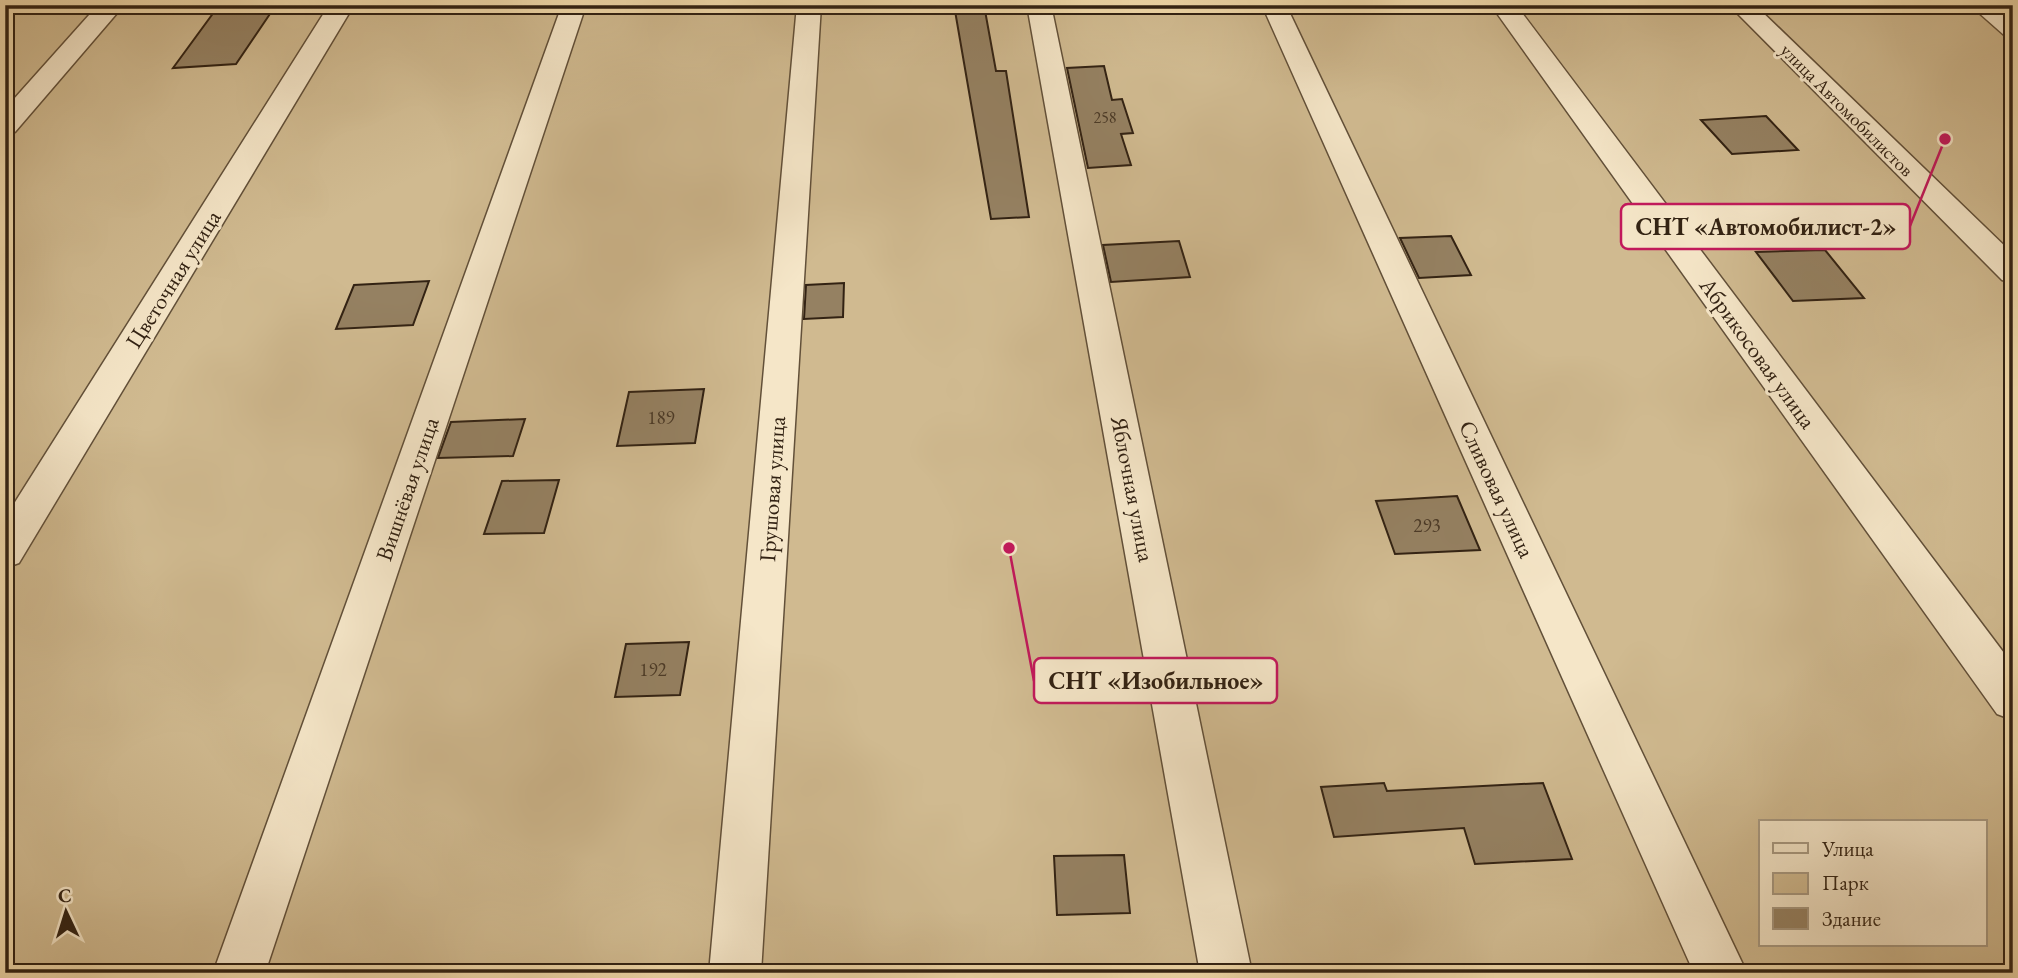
<svg xmlns="http://www.w3.org/2000/svg" width="2018" height="978" font-family="'EB Garamond',serif">
<style>
.green{fill:#d0ba90;stroke:#816e52;stroke-width:2;fill-rule:evenodd}
.building{fill:#958162;stroke:#322213;stroke-width:2}
.lines{fill:none;stroke-linecap:round;stroke-linejoin:round}
.minor-casing{stroke:#625039;stroke-width:3}
.minor{fill:#f5e6c8;fill-rule:evenodd}
.labels{text-anchor:middle;dominant-baseline:central;stroke-width:6;stroke-linejoin:round;paint-order:stroke}
.far-number-label{font-size:16px;fill:#4b3a27}
.far-street-label{font-size:19px;fill:#322213;stroke:#f5e6c8}
.number-label{font-size:19px;fill:#4b3a27}
.street-label{font-size:23px;fill:#322213;stroke:#f5e6c8}
.leader{fill:none;stroke:#c2185b;stroke-width:2.5}
.callout-dot{fill:#c2185b;stroke:#f5e6c8;stroke-width:2.5}
.callout{fill:#f5e6c8;stroke:#c2185b;stroke-width:2.5}
.callout-label{font-size:24px;text-anchor:middle;font-weight:bold;fill:#322213}
</style>
<rect width="100%" height="100%" fill="#f0d9aa"/>
<filter id="stains"><feTurbulence type="fractalNoise" baseFrequency=".00286" numOctaves="4"/><feColorMatrix values="0 0 0 0 .2 0 0 0 0 .09 0 0 0 0 .02 0 0 0 .5 -.17"/></filter>
<radialGradient id="worn" r=".72"><stop offset=".6" stop-color="#630" stop-opacity="0"/><stop offset="1" stop-color="#630" stop-opacity=".3"/></radialGradient>
<path class="green" d="M 5,5 L 2013,5 L 2013,973 L 5,973 ZM 1761,822 L 1985,822 L 1985,945 L 1761,945 Z"/>
<path class="building" d="M 276,5 L 236,64 L 173,68 L 217,8 Z
M 954,5 L 984,5 L 996,71 L 1006,71 L 1029,217 L 991,219 Z
M 1104,66 L 1112,100 L 1122,99 L 1133,133 L 1121,134 L 1131,165 L 1088,168 L 1067,68 Z
M 1766,116 L 1798,150 L 1732,154 L 1701,120 Z
M 1451,236 L 1471,275 L 1419,278 L 1400,238 Z
M 1179,241 L 1190,277 L 1111,282 L 1103,245 Z
M 1825,250 L 1864,298 L 1793,301 L 1756,252 Z
M 429,281 L 413,325 L 336,329 L 354,285 Z
M 844,283 L 843,317 L 804,319 L 806,285 Z
M 704,389 L 695,443 L 617,446 L 629,392 Z
M 525,419 L 513,456 L 438,458 L 451,422 Z
M 559,480 L 544,533 L 484,534 L 502,481 Z
M 1457,496 L 1480,550 L 1395,554 L 1376,501 Z
M 689,642 L 680,695 L 615,697 L 626,644 Z
M 1384,783 L 1387,791 L 1543,783 L 1572,859 L 1475,864 L 1464,828 L 1334,837 L 1321,787 Z
M 1124,855 L 1130,913 L 1057,915 L 1054,856 Z"/>
<g class="lines">
<defs>
<path id="minor" d="M 98,5 L 124,5 L 15,132 L 5,134 L 5,109 Z
M 329,5 L 354,5 L 19,563 L 5,568 L 5,518 Z
M 562,5 L 586,5 L 265,973 L 213,973 Z
M 797,5 L 821,5 L 761,973 L 709,973 Z
M 1027,5 L 1051,5 L 1252,973 L 1200,973 Z
M 1262,5 L 1286,5 L 1747,973 L 1694,973 Z
M 1491,5 L 1516,5 L 2013,665 L 2013,720 L 1997,714 Z
M 1729,5 L 1755,5 L 2013,254 L 2013,283 L 2002,280 Z
M 1970,5 L 1998,5 L 2013,17 L 2013,38 L 2004,35 Z"/>
</defs>
<use href="#minor" class="minor-casing"/>
<use href="#minor" class="minor"/>
</g>
<g class="labels">
<g class="far-number-label">
<text x="1105" y="117">258</text>
</g>
<g class="far-street-label">
<text transform="translate(1847 110) rotate(45)">улица Автомобилистов</text>
</g>
<g class="number-label">
<text x="661" y="417">189</text>
<text x="1427" y="525">293</text>
<text x="653" y="669">192</text>
</g>
<g class="street-label">
<text transform="translate(173 279) rotate(-58)">Цветочная улица</text>
<text transform="translate(1758 353) rotate(54)">Абрикосовая улица</text>
<text transform="translate(407 489) rotate(-71)">Вишнёвая улица</text>
<text transform="translate(772 489) rotate(-86)">Грушовая улица</text>
<text transform="translate(1133 489) rotate(79)">Яблочная улица</text>
<text transform="translate(1497 489) rotate(65)">Сливовая улица</text>
</g>
</g>
<path class="leader" d="M1945 139L1910 226M1009 548L1034 681"/>
<g class="callout-dot">
<circle cx="1945" cy="139" r="7"/>
<circle cx="1009" cy="548" r="7"/>
</g>
<g class="callout">
<rect x="1621" y="204" width="289" height="45" rx="7"/>
<rect x="1034" y="658" width="243" height="45" rx="7"/>
</g>
<g class="callout-label">
<text x="1766" y="235">СНТ «Автомобилист-2»</text>
<text x="1156" y="689">СНТ «Изобильное»</text>
</g>
<rect width="2018" height="978" fill="none" stroke="#f0d9aa" stroke-width="28"/>
<rect x="7" y="7" width="2004" height="964" fill="none" stroke="#322213" stroke-width="3.5"/>
<rect x="14" y="14" width="1990" height="950" fill="none" stroke="#322213" stroke-width="2"/>
<rect x="1759" y="820" width="228" height="126" fill="#f5e6c8" stroke="#a79880" stroke-width="2"/>
<rect x="1773" y="843" width="35" height="10" fill="#f5e6c8" stroke="#a79880" stroke-width="2"/>
<text x="1822" y="856" font-size="21" fill="#322213">Улица</text>
<rect x="1773" y="873" width="35" height="21" fill="#d0ba90" stroke="#a79880" stroke-width="2"/>
<text x="1822" y="890" font-size="21" fill="#322213">Парк</text>
<rect x="1773" y="908" width="35" height="21" fill="#958162" stroke="#a79880" stroke-width="2"/>
<text x="1822" y="926" font-size="21" fill="#322213">Здание</text>
<g transform="translate(66 912) rotate(356)" stroke="#f5e6c8" stroke-width="5" paint-order="stroke">
<path d="M0-5L12 26L0 18L-12 26Z" fill="#322213"/>
<text y="-10" font-size="19" font-weight="bold" text-anchor="middle" fill="#322213">С</text>
</g>
<rect width="100%" height="100%" filter="url(#stains)"/>
<rect width="100%" height="100%" fill="url(#worn)"/>
</svg>
